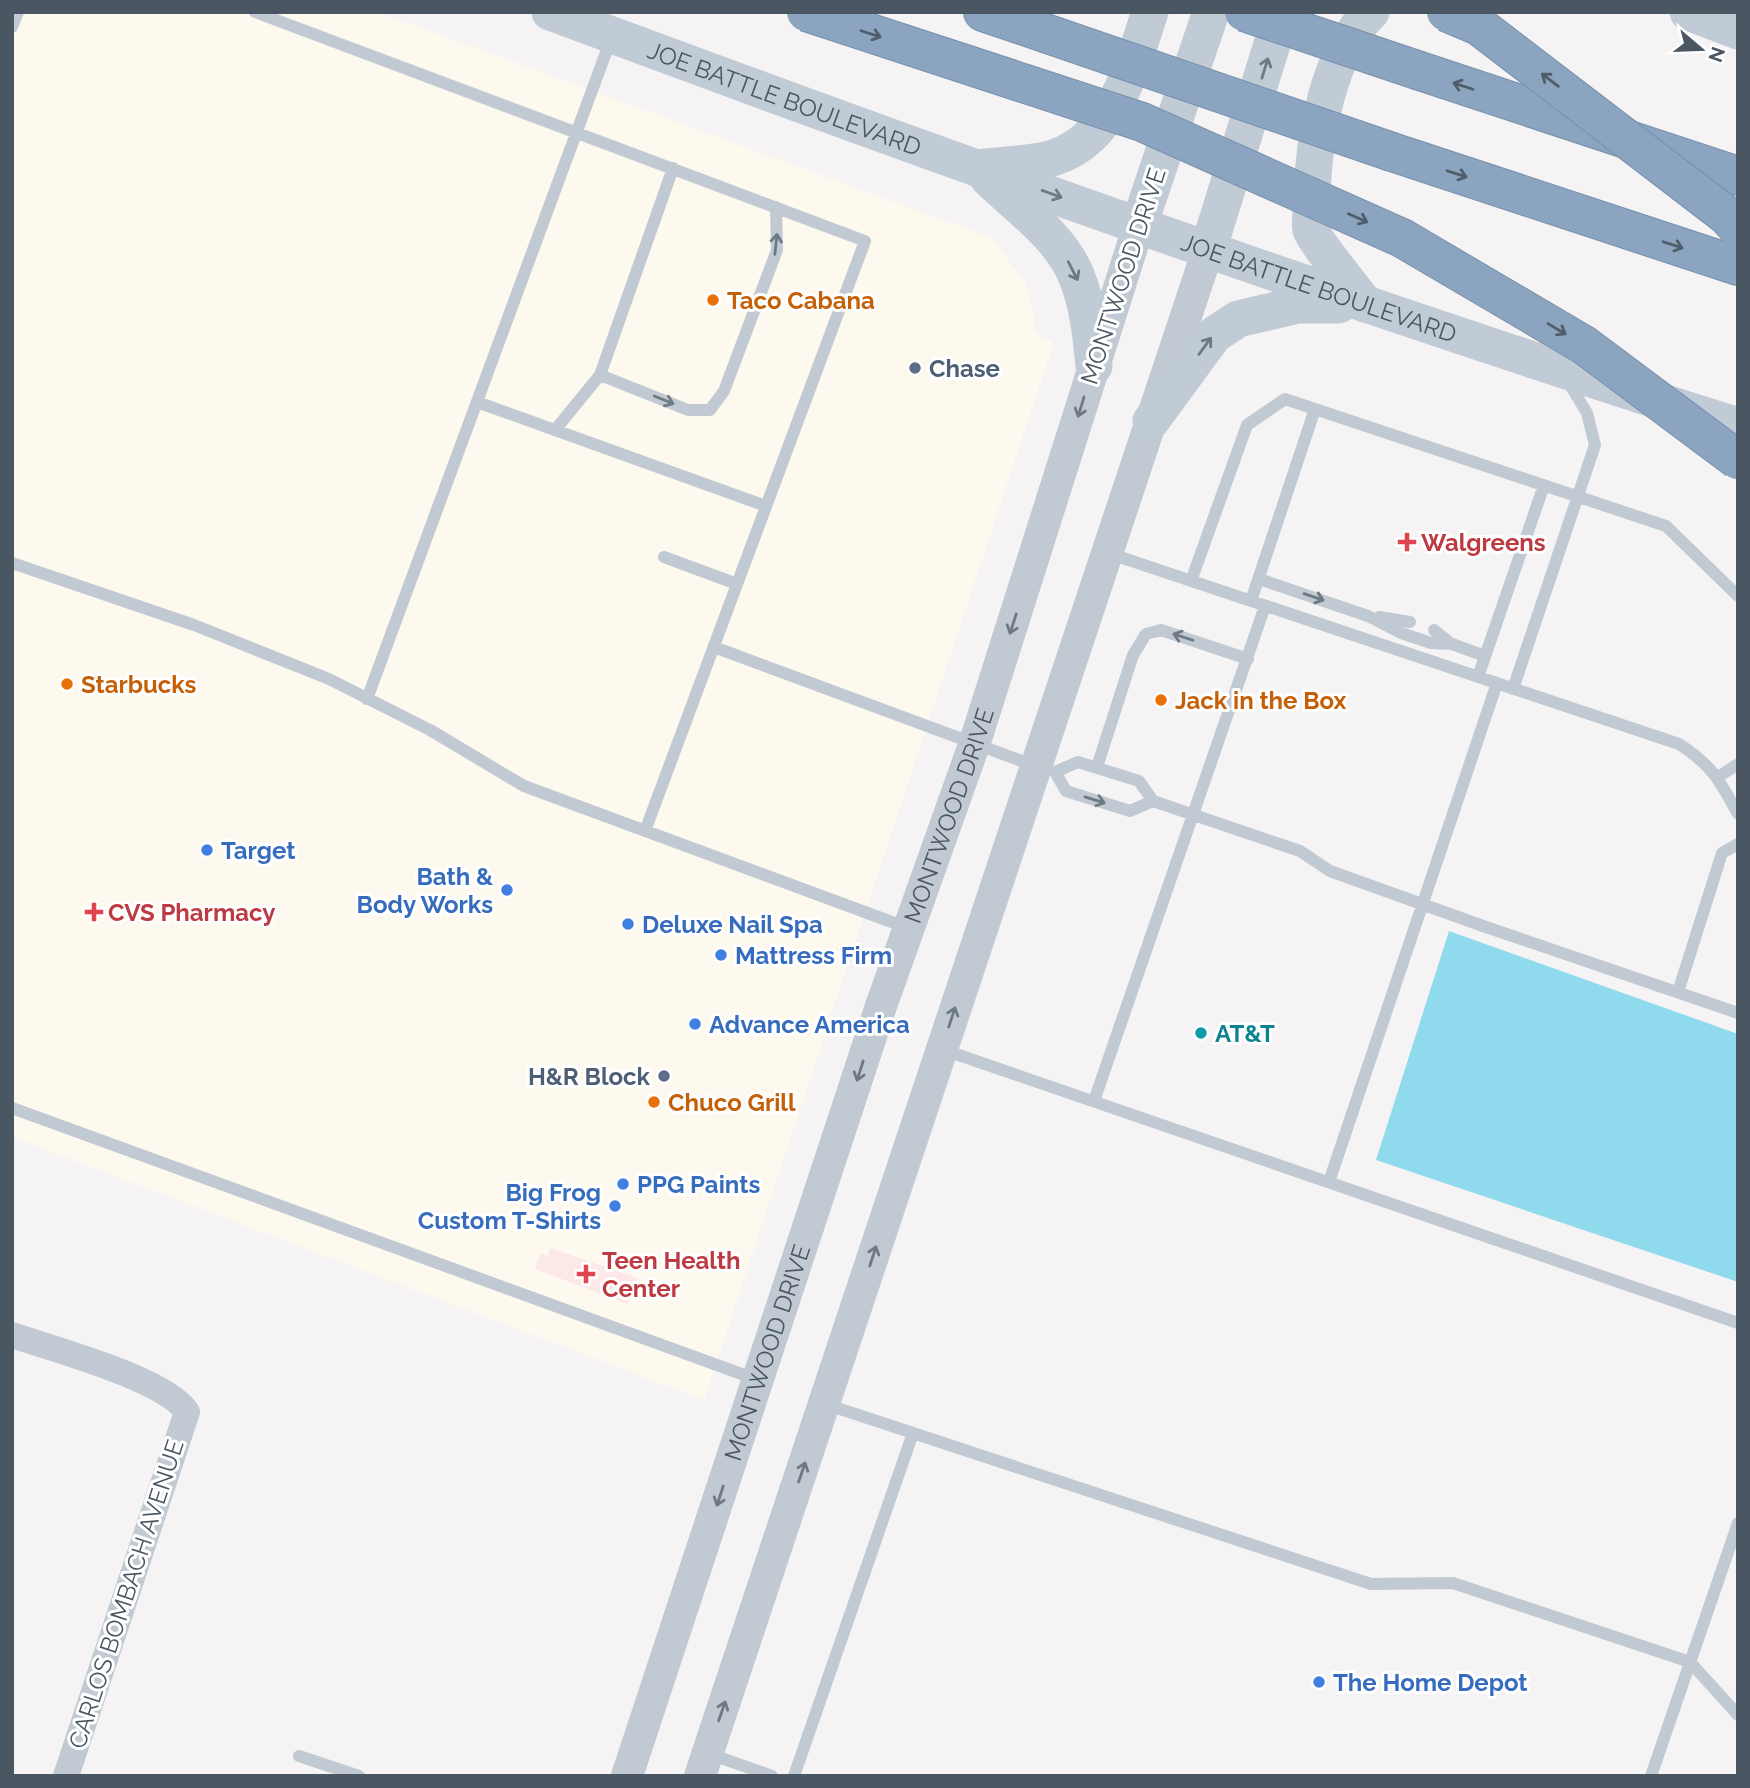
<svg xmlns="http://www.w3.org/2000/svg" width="1750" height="1788" font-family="Raleway,sans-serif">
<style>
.commercial{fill:#fdf9ef}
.medical{fill:#fce8e6}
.water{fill:#90daee}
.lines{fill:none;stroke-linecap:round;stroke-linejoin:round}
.motorway-casing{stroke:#7690ad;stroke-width:40}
.service{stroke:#c1cad2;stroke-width:12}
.minor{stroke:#c1cad2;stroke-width:26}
.tertiary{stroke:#c1cad2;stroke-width:32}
.secondary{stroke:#c1cbd6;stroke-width:37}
.motorway{stroke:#8ba5c1;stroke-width:38}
.motorway-bridge-casing{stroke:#7690ad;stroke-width:40;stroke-linecap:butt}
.motorway-bridge{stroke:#8ba5c1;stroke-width:38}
.oneway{stroke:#505e6b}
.oneway2{stroke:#6e7984}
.oneway3{stroke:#6e7983}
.food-dot{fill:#e8710a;stroke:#fff;stroke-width:2.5}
.service-dot{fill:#5c6f8a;stroke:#fff;stroke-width:2.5}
.health-dot{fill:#e0444e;stroke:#fff;stroke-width:2.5}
.shop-dot{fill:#3f7fe0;stroke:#fff;stroke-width:2.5}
.culture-dot{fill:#0f9aa8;stroke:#fff;stroke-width:2.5}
.labels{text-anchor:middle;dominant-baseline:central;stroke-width:6;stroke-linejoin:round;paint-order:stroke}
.street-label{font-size:24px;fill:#4a5661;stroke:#fff}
.food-label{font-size:24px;font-weight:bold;fill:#c56008;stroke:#fff;text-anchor:start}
.service-label{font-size:24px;font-weight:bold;fill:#4e5e75;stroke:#fff;text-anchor:start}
.health-label{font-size:24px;font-weight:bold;fill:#be3a42;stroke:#fff;text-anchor:start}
.shop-label{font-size:24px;font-weight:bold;fill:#366cbe;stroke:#fff;text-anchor:start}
.culture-label{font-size:24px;font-weight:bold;fill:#0d838f;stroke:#fff;text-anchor:start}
</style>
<rect width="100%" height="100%" fill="#f5f3f3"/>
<path class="commercial" d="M 12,12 L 378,12 L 992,238 L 1026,284 L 1034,314 L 1034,333 L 1054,342 L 704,1400 L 12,1137 Z"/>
<path class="medical" d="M 550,1248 L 638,1278 L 628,1304 L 535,1269 L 541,1253 L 547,1256 Z"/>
<path class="water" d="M 1449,931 L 1738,1034 L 1738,1282 L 1376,1160 Z"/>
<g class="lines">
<defs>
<path id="motorway" d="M 983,12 L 1045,33
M 1420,71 L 1738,176
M 1392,152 L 1738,266"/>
</defs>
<use href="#motorway" class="motorway-casing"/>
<path class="service" d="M 255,12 L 865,241 L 645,831
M 12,27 L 18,12
M 600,375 L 688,410 L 710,410 L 724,391 L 777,250 L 776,207
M 477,402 L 766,506
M 555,430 L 600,375 L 673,168
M 1108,553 L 1679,744 C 1712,765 1720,781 1738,814
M 664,557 L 737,584
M 12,563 L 194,625 L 329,679 L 430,730 L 524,786 L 908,928
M 1259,579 L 1368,616 L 1401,633 L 1431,643 L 1452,644 L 1485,656
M 1191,581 L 1247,425 L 1285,399 L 1666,526 L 1738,596
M 1251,601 L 1315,409
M 1379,617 L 1410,622
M 1434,630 L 1451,644
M 714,647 L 1035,766
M 1478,677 L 1544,485
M 1513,689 L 1595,445 L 1587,413 L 1567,380
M 367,699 L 611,39
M 1097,767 L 1133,655 L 1146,634 L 1161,630 L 1248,659
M 1718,777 L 1738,764
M 1153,801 L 1130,811 L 1066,791 L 1055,772 L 1078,762 L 1139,781 L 1153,801 L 1300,851 L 1330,871 L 1483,926 L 1738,1013
M 1678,992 L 1722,853 L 1738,844
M 944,1050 L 1738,1323
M 1094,1101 L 1265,606
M 12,1108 L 758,1380
M 1329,1182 L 1497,683
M 825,1404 L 1371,1584 L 1453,1583 L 1690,1662 L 1738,1715
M 707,1753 L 772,1776
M 299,1756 L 359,1776
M 794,1776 L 913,1433
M 1651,1776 L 1738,1523"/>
<path class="minor" d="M 12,1335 C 53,1349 166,1379 187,1412 L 66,1776"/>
<g class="tertiary">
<path id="s1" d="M 627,1776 L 881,1006 L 974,745 L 1139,225"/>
<path d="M 700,1776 L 1208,250"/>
</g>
<g class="secondary">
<path id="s2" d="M 550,12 C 943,158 1338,300 1738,426"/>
<path d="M 1688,12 L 1738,31"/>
<path d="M 985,167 C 1005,165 1026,164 1045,160 C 1113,145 1131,69 1150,12"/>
<path d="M 988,178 C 1018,207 1060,236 1076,275 C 1088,304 1091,335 1094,366"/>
<path d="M 1139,225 L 1211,12"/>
<path d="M 1208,250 L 1282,12"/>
<path d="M 1365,304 C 1356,292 1314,240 1311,230 C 1309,221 1312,208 1312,198 C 1313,141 1328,52 1371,12"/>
<path d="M 1151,421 L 1214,335 L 1238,319 L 1298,305 L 1339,305"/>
</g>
<use href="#motorway" class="motorway"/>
<defs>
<path id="motorway-bridge" d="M 806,12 L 1142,122 L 1402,238 L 1584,345 L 1738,460
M 1244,12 L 1420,71
M 1446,12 L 1479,26 L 1726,215 L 1738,228
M 1045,33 L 1392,152"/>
</defs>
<use href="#motorway-bridge" class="motorway-bridge-casing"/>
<use href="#motorway-bridge" class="motorway-bridge"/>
</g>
<defs><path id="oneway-shaft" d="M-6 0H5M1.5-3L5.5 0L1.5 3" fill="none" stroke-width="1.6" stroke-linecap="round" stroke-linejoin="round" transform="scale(1.75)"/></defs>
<g class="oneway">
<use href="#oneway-shaft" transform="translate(871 34) rotate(18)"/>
<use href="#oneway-shaft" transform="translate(1550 80) rotate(-143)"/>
<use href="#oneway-shaft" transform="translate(1463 86) rotate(-162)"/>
<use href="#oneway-shaft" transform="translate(1457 174) rotate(18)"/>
<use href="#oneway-shaft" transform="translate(1358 218) rotate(24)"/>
<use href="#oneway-shaft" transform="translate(1673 245) rotate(18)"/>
<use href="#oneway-shaft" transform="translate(1557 329) rotate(31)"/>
</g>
<g class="oneway2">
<use href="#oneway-shaft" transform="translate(1265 68) rotate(-73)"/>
<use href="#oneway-shaft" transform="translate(1052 194) rotate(20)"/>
<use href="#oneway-shaft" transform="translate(1073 271) rotate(63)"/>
<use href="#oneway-shaft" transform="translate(1205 346) rotate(-54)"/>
</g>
<g class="oneway3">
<use href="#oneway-shaft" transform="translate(776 244) rotate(-84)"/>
<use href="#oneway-shaft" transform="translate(664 400) rotate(22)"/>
<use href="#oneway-shaft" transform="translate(1081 407) rotate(107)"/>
<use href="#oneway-shaft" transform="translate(1314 597) rotate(19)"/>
<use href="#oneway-shaft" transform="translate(1013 624) rotate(108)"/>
<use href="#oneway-shaft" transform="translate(1183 637) rotate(-162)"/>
<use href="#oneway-shaft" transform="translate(1095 800) rotate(17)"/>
<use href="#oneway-shaft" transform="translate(952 1017) rotate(-72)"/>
<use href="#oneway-shaft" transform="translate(860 1071) rotate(108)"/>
<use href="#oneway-shaft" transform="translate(873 1256) rotate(-72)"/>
<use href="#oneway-shaft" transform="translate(802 1472) rotate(-71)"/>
<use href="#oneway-shaft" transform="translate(720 1496) rotate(108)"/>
<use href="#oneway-shaft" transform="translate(722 1711) rotate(-71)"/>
</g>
<g class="food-dot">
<circle cx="713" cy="300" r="7"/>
<circle cx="67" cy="684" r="7"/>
<circle cx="1161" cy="700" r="7"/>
<circle cx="654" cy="1102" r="7"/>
</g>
<g class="service-dot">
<circle cx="915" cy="368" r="7"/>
<circle cx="664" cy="1076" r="7"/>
</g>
<g class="health-dot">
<path d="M1403.5 531.5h7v7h7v7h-7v7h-7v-7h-7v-7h7z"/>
<path d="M90.5 901.5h7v7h7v7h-7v7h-7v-7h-7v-7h7z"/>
<path d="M582.5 1263.5h7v7h7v7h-7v7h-7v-7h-7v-7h7z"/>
</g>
<g class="shop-dot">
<circle cx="207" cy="850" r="7"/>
<circle cx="507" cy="890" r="7"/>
<circle cx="628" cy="924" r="7"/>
<circle cx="721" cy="955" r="7"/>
<circle cx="695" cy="1024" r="7"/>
<circle cx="623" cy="1184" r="7"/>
<circle cx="615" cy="1206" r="7"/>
<circle cx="1319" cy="1682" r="7"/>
</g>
<circle class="culture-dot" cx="1201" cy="1033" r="7"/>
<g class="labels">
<g class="street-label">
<text stroke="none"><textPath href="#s2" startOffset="250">JOE BATTLE BOULEVARD</textPath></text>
<text transform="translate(1123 276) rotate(-72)">MONTWOOD DRIVE</text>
<text stroke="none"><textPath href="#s2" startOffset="817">JOE BATTLE BOULEVARD</textPath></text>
<text stroke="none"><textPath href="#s1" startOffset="1013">MONTWOOD DRIVE</textPath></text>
<text stroke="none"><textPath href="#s1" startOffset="446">MONTWOOD DRIVE</textPath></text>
<text transform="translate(126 1594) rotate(-72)">CARLOS BOMBACH AVENUE</text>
</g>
<g class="food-label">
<text x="727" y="300">Taco Cabana</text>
<text x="81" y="684">Starbucks</text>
<text x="1175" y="700">Jack in the Box</text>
<text x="668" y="1102">Chuco Grill</text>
</g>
<g class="service-label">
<text x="929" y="368">Chase</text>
<text x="650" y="1076" text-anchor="end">H&amp;R Block</text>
</g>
<g class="health-label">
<text x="1421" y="542">Walgreens</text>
<text x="108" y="912">CVS Pharmacy</text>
<text x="602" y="1260">Teen Health<tspan x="602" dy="28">Center</tspan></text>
</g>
<g class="shop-label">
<text x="221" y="850">Target</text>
<text x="493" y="876" text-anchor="end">Bath &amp;<tspan x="493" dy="28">Body Works</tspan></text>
<text x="642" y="924">Deluxe Nail Spa</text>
<text x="735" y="955">Mattress Firm</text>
<text x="709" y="1024">Advance America</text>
<text x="637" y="1184">PPG Paints</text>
<text x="601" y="1192" text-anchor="end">Big Frog<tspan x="601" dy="28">Custom T-Shirts</tspan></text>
<text x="1333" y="1682">The Home Depot</text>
</g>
<g class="culture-label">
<text x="1215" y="1033">AT&amp;T</text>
</g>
</g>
<rect width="1750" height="1788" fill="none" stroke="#4a5661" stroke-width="28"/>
<g transform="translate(1701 49) rotate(109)" stroke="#ffffff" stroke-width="5" paint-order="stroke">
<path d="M0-5L12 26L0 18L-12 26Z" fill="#4a5661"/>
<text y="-10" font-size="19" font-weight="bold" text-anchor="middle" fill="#4a5661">N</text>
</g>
</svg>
